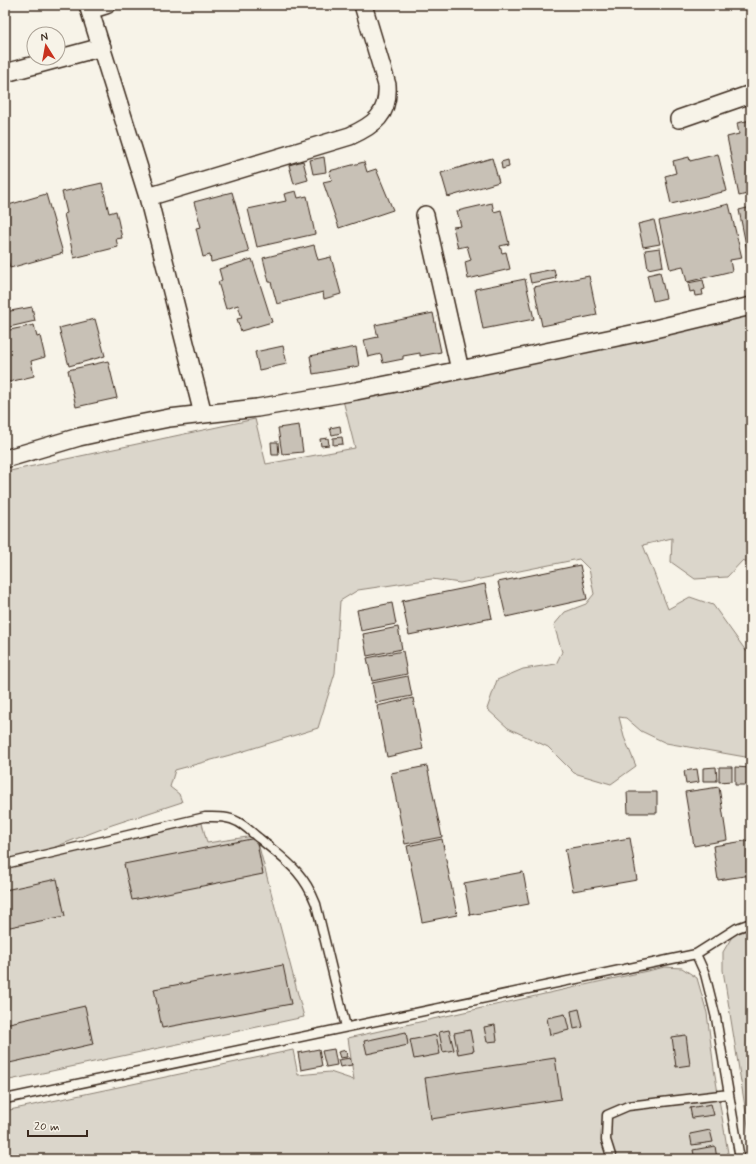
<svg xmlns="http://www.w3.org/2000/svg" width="756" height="1164" font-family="Mynerve,sans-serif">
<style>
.green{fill:#dbd6cb;stroke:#8b8074}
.building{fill:#c8c1b6;stroke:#3b2a1e}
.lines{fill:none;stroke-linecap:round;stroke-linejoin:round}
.lane-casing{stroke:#3b2a1e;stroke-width:11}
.street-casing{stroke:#3b2a1e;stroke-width:20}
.lane{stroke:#f7f3e8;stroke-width:8}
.street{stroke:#f7f3e8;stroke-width:17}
</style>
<rect width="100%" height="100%" fill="#f7f3e8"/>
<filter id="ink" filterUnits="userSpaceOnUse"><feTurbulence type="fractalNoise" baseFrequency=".025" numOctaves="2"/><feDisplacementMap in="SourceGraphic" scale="8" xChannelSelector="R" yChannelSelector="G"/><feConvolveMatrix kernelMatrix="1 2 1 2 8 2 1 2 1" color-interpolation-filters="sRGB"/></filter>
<g filter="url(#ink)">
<path class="green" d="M 751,314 L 751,564 L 743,560 L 727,577 L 695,579 L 671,562 L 672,538 L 643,545 L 668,609 L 690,597 L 713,605 L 746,651 L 751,652 L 751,758 L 666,743 L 641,731 L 626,718 L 619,717 L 624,737 L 636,766 L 611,784 L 574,773 L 548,747 L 508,728 L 487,709 L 497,680 L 523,669 L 556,664 L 562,652 L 554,625 L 565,612 L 586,604 L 594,594 L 589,569 L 579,559 L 460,583 L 432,579 L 358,590 L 340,601 L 335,673 L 318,728 L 241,752 L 175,770 L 170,787 L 179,794 L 182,802 L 112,825 L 55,847 L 59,855 L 202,823 L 207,843 L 254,836 L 257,839 L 304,1017 L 5,1081 L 5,472 L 255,419 L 266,464 L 355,448 L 343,400 Z
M 751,929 L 751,1144 L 723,970 L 723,952 L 733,935 Z
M 665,967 L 682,968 L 697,978 L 707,1013 L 714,1069 L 729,1159 L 5,1159 L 5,1111 L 293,1050 L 298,1075 L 330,1072 L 354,1080 L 348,1038 Z"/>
<path class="building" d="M 751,120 L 751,193 L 739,196 L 727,137 L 739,134 L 737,123 Z
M 718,154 L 727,191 L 671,204 L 665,176 L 676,173 L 673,161 L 689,157 L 690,161 Z
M 324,157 L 326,172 L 313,174 L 310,160 Z
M 492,158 L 499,182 L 448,197 L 441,173 Z
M 508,160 L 509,167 L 502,169 L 501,162 Z
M 303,161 L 308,180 L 294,184 L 289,165 Z
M 364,162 L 367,172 L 376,169 L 393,210 L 339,228 L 323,182 L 332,180 L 329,171 Z
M 102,183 L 109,213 L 116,211 L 122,238 L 116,239 L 118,247 L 74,258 L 64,214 L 67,213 L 62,192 Z
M 296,191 L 298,198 L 307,196 L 315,234 L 257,247 L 248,209 L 286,201 L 284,194 Z
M 232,192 L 249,252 L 211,262 L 210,255 L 203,257 L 196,228 L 201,227 L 194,202 Z
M 46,194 L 63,253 L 10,268 L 5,249 L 5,206 Z
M 492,203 L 494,212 L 501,210 L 509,244 L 500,246 L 502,253 L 506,252 L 510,269 L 468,279 L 465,262 L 471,260 L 467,246 L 458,248 L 453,227 L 461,226 L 457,211 Z
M 729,204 L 742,258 L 730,260 L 732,271 L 687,282 L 683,266 L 670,269 L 659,221 Z
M 751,207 L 751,260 L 749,260 L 739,210 Z
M 654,220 L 660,244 L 643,247 L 638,224 Z
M 314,245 L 318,260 L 331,257 L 341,294 L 324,299 L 323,292 L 277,304 L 271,282 L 269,282 L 263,258 Z
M 660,248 L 663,266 L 648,269 L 645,250 Z
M 252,259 L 272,322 L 241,331 L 237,319 L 242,318 L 238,305 L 226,309 L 218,282 L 222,280 L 219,269 Z
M 554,269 L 556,278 L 531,283 L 529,274 Z
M 660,272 L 666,298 L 653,301 L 647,275 Z
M 589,276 L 597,315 L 542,326 L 534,287 Z
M 525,279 L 534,319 L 483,329 L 475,289 Z
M 703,280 L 705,289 L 702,290 L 703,295 L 695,296 L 694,291 L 690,292 L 688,283 Z
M 32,307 L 35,321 L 5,328 L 5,312 Z
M 433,313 L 441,352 L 420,356 L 420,353 L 403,356 L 403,359 L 383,363 L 381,354 L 368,357 L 364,340 L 378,337 L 375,325 Z
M 95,319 L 105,356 L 69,366 L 59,328 Z
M 34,325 L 37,337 L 40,336 L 45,357 L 31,361 L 34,376 L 5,383 L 5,331 Z
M 283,346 L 287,364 L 259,370 L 255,352 Z
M 356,347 L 359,366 L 313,374 L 310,356 Z
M 108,361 L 117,398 L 76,407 L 68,370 Z
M 299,425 L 303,452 L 282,454 L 278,428 Z
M 340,426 L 341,433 L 332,435 L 330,428 Z
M 342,437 L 343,444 L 333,445 L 333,438 Z
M 328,438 L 329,445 L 321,446 L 320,439 Z
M 271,442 L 278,442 L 279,455 L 272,455 Z
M 580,565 L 587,599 L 506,617 L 498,582 Z
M 485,584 L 492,618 L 409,635 L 402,601 Z
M 392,603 L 396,624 L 361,631 L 357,610 Z
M 398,627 L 402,649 L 367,656 L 363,634 Z
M 403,651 L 407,674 L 372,681 L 367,658 Z
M 408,676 L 412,696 L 376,703 L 372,683 Z
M 413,698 L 423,749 L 387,757 L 377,706 Z
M 427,766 L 442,837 L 405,844 L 391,773 Z
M 716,767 L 717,781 L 703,781 L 703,768 Z
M 719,767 L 732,767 L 732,781 L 719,782 Z
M 735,767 L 751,768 L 751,785 L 735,785 Z
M 697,769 L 699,782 L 686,784 L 684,771 Z
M 719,787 L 727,840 L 694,846 L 685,792 Z
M 627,792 L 657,792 L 657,813 L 628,813 Z
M 256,838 L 263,874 L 132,900 L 124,864 Z
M 630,838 L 637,880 L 573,891 L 565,849 Z
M 442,839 L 457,915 L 422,922 L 407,846 Z
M 751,840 L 751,875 L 718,880 L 713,846 Z
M 523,872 L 529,904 L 470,915 L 464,883 Z
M 57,879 L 65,916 L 5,928 L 5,890 Z
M 283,965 L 291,1004 L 162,1028 L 154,989 Z
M 85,1006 L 93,1044 L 5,1064 L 5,1024 Z
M 579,1009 L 583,1027 L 574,1029 L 571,1011 Z
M 565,1014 L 569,1030 L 550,1035 L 547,1018 Z
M 495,1025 L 497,1041 L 487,1042 L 484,1027 Z
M 449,1030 L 454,1050 L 443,1052 L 439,1032 Z
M 470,1030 L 474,1051 L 458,1054 L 454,1033 Z
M 406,1032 L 408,1045 L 367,1054 L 364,1041 Z
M 436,1035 L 440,1054 L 414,1059 L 410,1040 Z
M 686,1035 L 690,1065 L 676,1067 L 672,1037 Z
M 319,1049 L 322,1066 L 301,1070 L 298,1053 Z
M 334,1049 L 337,1065 L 326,1067 L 322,1051 Z
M 346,1050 L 347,1057 L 340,1058 L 338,1052 Z
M 350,1058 L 352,1065 L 340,1067 L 338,1060 Z
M 555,1058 L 561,1099 L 431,1119 L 425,1078 Z
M 711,1104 L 714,1115 L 692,1118 L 690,1108 Z
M 710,1130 L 713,1142 L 692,1145 L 690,1134 Z
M 715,1146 L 717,1159 L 695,1159 L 693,1150 Z"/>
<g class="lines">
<defs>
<path id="lane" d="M 5,864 L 205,817 C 216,817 228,816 238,822 C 246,826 253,834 260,839 C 286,861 303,871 316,904 L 346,1027
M 696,954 L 737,928 L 751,923
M 5,1099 L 696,954 L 705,974 L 716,1018 L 740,1159
M 612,1159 L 606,1140 L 607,1115 L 628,1106 L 729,1094"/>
<path id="street" d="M 88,5 L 148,197 L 203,414
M 90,10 L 106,5
M 5,73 L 102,47
M 679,119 L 751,94
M 148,197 L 350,136 C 374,125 389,115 387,85 L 363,5
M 425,215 L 460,370
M 5,459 L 79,437 L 129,426 L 169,418 L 257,408 L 356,391 L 446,373 L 646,331 L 751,306"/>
</defs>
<use href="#lane" class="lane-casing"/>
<use href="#street" class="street-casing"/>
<use href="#lane" class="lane"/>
<use href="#street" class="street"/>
</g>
</g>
<rect width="756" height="1164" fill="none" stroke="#f7f3e8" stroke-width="20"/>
<rect x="10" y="10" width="736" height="1144" fill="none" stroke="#3b2a1e" stroke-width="1.5" filter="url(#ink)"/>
<g transform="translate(46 46) rotate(349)"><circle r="19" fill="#f7f3e8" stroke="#aca397"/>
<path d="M0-3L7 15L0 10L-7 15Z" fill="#c8321e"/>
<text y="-6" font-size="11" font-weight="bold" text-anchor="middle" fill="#3b2a1e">N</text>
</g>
<path d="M28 1130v6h59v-6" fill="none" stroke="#3b2a1e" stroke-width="2"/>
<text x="34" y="1130" font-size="12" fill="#3b2a1e" stroke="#f7f3e8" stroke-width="3" paint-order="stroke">20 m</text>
</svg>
